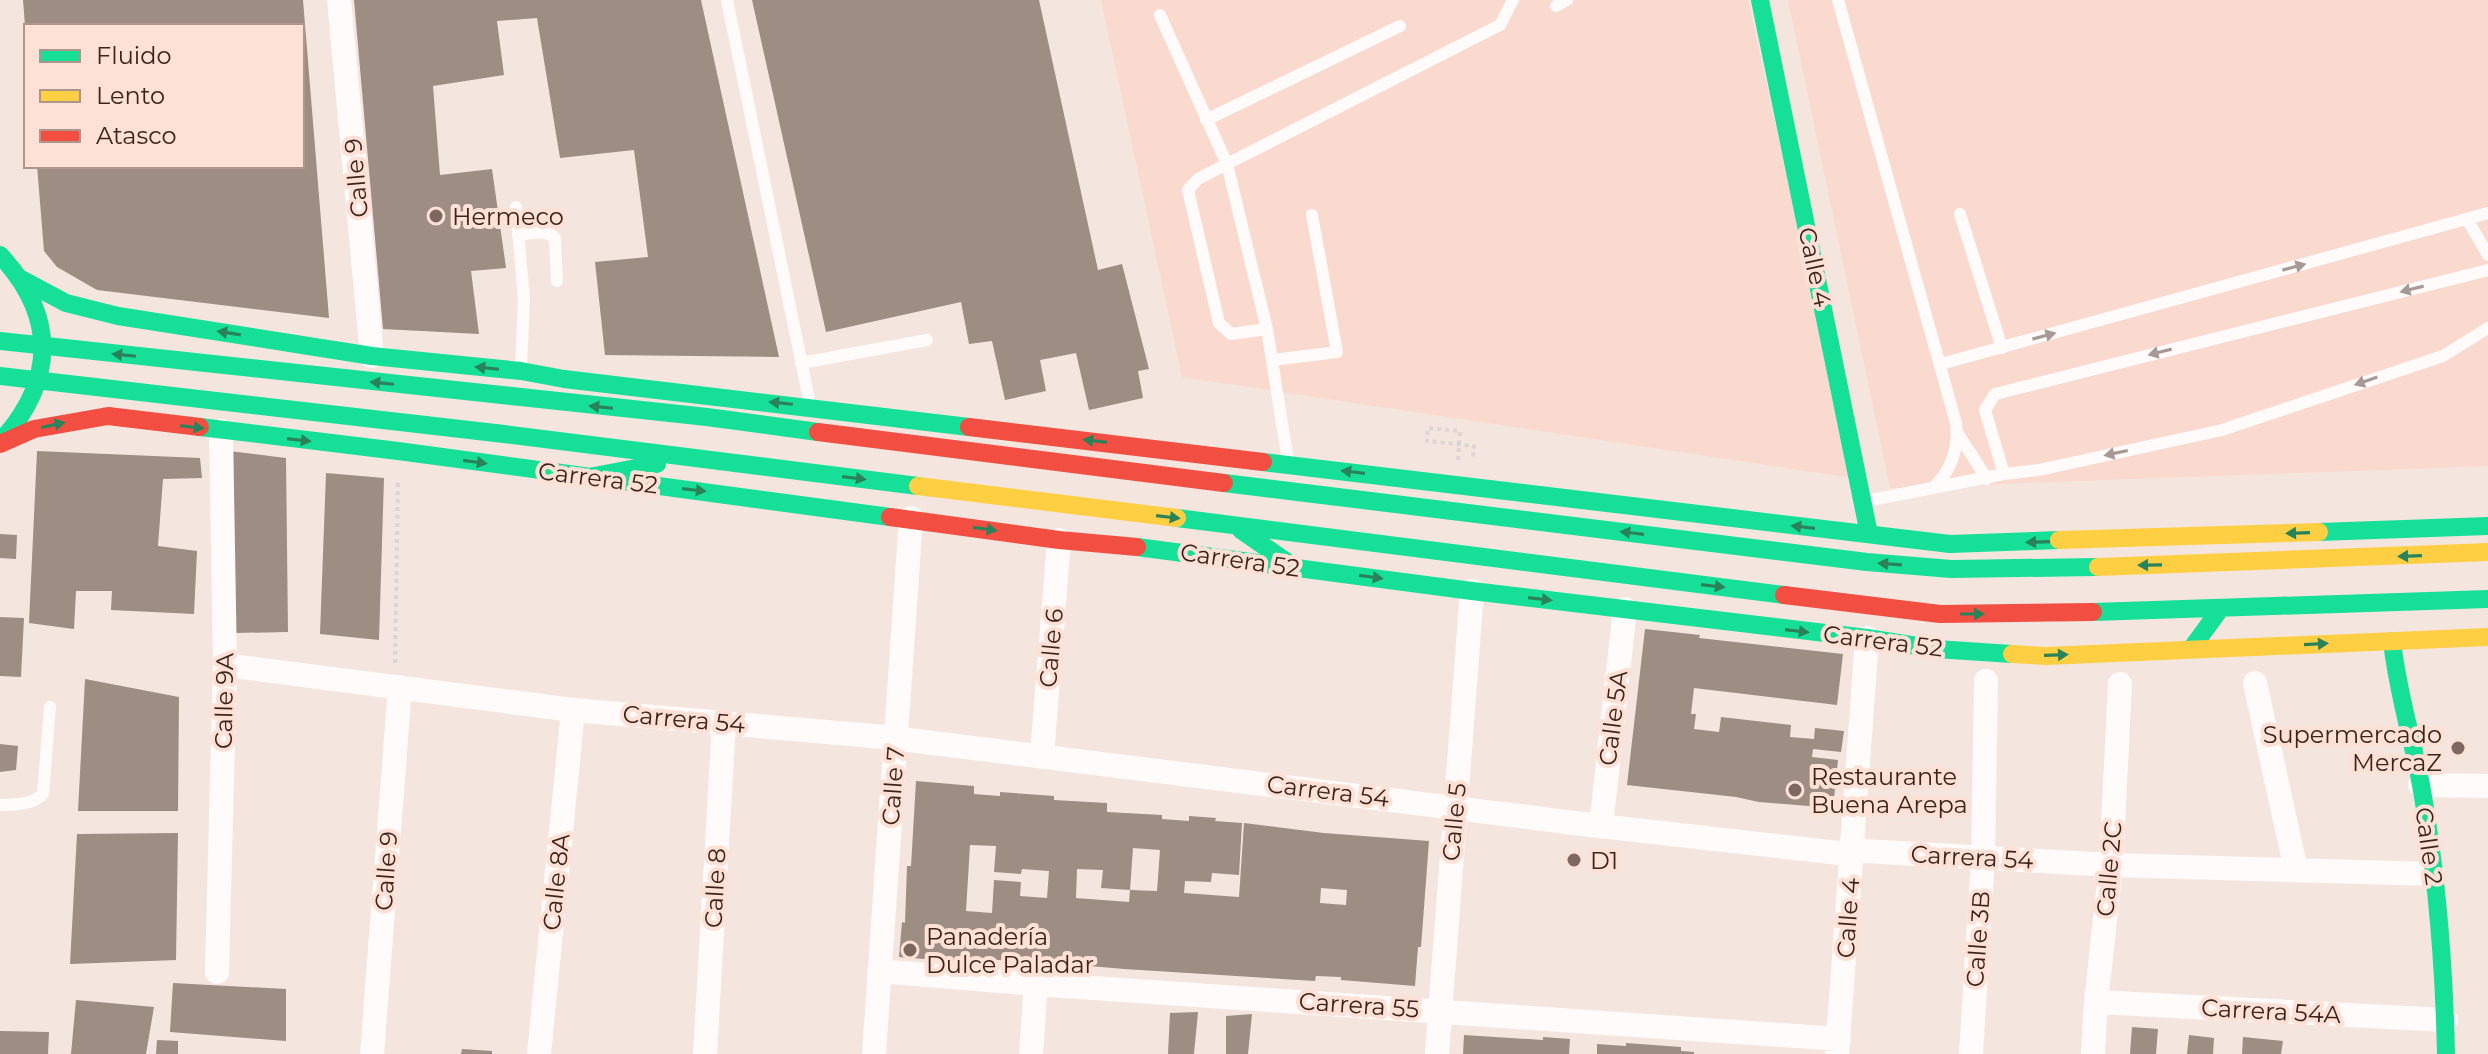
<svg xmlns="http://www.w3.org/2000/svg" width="2488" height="1054" font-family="Montserrat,sans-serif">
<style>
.built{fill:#fad9ce}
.building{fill:#9d8d82;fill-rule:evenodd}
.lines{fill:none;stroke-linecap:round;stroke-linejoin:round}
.path{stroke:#dbd6d4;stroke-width:4;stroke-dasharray:4 4;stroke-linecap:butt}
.lane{stroke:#fefbfa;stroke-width:12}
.street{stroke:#fefbfa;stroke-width:24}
.fast{stroke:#16e098;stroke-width:18}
.slow{stroke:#ffcf43;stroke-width:18}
.jam{stroke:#f24e42;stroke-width:18}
.oneway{fill:#a79a96}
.oneway2{fill:#2a825a}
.poi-dot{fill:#7d6860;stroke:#fde1d7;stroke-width:3}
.labels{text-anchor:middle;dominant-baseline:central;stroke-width:8;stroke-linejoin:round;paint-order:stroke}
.street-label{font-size:24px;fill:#3d241b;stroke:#fde1d7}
.poi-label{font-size:24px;fill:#3d241b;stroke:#fde1d7;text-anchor:start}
</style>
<rect width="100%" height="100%" fill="#f5e5df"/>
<path class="built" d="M 1101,0 L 1748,0 L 1853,478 L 1182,377 Z
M 1788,0 L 2488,0 L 2488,466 L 1890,488 Z"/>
<path class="building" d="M 23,0 L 303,0 L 329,318 L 97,290 L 57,267 L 44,251 L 37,166 L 302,166 L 302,26 L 25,26 Z
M 354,0 L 701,0 L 779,357 L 605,355 L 595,262 L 648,257 L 634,150 L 560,158 L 537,18 L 497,21 L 504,75 L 433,86 L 440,175 L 492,169 L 506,268 L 471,271 L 479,334 L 383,329 Z
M 752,0 L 1039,0 L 1098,270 L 1122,264 L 1149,369 L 1138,371 L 1143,398 L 1089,410 L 1076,353 L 1040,360 L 1046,391 L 1005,400 L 992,341 L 969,344 L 961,302 L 826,332 Z
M 37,451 L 200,458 L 202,478 L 163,479 L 158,546 L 197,551 L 194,614 L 111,610 L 112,591 L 76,591 L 74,629 L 29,623 Z
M 229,451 L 286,458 L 288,632 L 235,633 Z
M 326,473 L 384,478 L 379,640 L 320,634 Z
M 0,534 L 17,535 L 16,559 L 0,558 Z
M 0,617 L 24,618 L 21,677 L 0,676 Z
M 1645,629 L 1700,635 L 1699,638 L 1843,654 L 1837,705 L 1694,688 L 1691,714 L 1696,714 L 1694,729 L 1719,732 L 1721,717 L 1791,725 L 1790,737 L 1814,739 L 1815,728 L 1844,731 L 1841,752 L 1813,749 L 1812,757 L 1838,760 L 1833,808 L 1759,802 L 1736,797 L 1627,785 Z
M 85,679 L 179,697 L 178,811 L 78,811 Z
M 0,744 L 18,746 L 16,770 L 0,772 Z
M 916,781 L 974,786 L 974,794 L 1000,796 L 1000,792 L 1054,796 L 1054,800 L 1107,803 L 1107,812 L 1162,815 L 1162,819 L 1189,821 L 1189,816 L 1216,818 L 1215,821 L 1242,823 L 1239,875 L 1212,873 L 1211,882 L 1185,881 L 1184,893 L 1239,897 L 1244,823 L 1324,833 L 1429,841 L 1421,947 L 1418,947 L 1415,986 L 1341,980 L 1341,977 L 1316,976 L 1315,981 L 1124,969 L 1043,962 L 1043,959 L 1016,957 L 1016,961 L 963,958 L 962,962 L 899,957 L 902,922 L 905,923 L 907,866 L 911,866 ZM 970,845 L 996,846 L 994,872 L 1021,874 L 1022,869 L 1049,871 L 1047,898 L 1020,896 L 1021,882 L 994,880 L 992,913 L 966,911 ZM 1133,848 L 1160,850 L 1157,891 L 1130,890 ZM 1077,869 L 1103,870 L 1101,888 L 1130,890 L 1129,902 L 1076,898 ZM 1321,888 L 1347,890 L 1346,905 L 1320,903 Z
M 178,833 L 176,960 L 70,964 L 77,834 Z
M 173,983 L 286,989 L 286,1041 L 170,1032 Z
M 76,1000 L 154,1007 L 146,1054 L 71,1054 Z
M 1198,1012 L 1194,1054 L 1168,1054 L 1170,1013 Z
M 1252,1014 L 1248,1054 L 1226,1054 L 1226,1016 Z
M 2132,1027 L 2158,1029 L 2156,1054 L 2130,1054 Z
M 0,1031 L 49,1032 L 48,1054 L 0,1054 Z
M 1464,1035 L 1543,1040 L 1543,1037 L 1570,1039 L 1569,1054 L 1463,1054 Z
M 2189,1035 L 2214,1038 L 2213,1054 L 2187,1054 Z
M 2243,1037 L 2283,1041 L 2281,1054 L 2242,1054 Z
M 157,1040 L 178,1041 L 178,1054 L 156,1054 Z
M 1626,1043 L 1681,1047 L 1681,1051 L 1694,1052 L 1694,1054 L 1597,1054 L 1597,1044 L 1626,1046 Z
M 462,1049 L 492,1051 L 492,1054 L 461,1054 Z"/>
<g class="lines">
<path class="path" d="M 1458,460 L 1460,431 L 1428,428 L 1427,441 L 1474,446 L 1473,459
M 395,663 L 398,480"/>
<path class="lane" d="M 727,0 L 810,404
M 1838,0 L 1956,423 C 1959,449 1951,471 1933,488
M 1556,6 L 1567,0
M 1160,15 L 1227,164 L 1198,179 L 1188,190 L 1219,323 L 1231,334 L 1267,329
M 1206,120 L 1400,26
M 516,207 L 524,299 L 521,368
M 1960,214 L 2002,348
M 2467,219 L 2488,255
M 518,235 C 530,234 546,229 555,238 L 557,281
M 1273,360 L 1337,352 L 1312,215
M 801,363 L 927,340
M 1941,364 L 2488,213
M 1957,432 L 1987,479
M 1288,461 L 1267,329 L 1227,164 L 1500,25 L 1513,0
M 2004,474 L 1985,410 L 1995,394 L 2488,270
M 1866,501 L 2004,474 L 2039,470 L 2222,430 L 2443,356 L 2488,328
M 0,805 C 16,804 30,806 43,794 L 50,707"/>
<path class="street" d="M 339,0 L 372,356
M 225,665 L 573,710 L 885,737 L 1591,825 L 1839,853 L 1865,851 L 2111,865 L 2433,874
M 2255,683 L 2296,870
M 1042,756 L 1059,540
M 2420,785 L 2488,786
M 1601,826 L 1625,609
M 879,971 L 1049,985 L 1839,1039
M 217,972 L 225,665 L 221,431
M 2096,1002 L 2446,1020
M 372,1054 L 400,687
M 539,1054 L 573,710
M 705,1054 L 724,722
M 874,1054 L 911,518
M 1031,1054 L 1036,984
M 1437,1054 L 1472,591
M 1837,1054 L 1867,638
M 1971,1054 L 1983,859 L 1986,681
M 2093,1054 L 2096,1002 L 2111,865 L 2120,684"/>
<path class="fast" d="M 1760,0 L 1869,534
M 0,255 C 57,316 56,381 0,442
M 21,279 L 66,303 L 118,316 L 372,356 L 521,371 L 564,379 L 969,427
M 0,341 L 707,417 L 818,432
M 0,376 L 504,434 L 918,486
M 200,427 L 398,451 L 890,517
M 1263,462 L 1950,544 L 2059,540
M 589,477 L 657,464
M 1224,483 L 1867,562 L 1951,569 L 2098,567
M 1177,518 L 1784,595
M 1241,530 L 1294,567
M 2319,532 L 2488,526
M 1137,547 L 1472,591 L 1867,638 L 1936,649 L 2012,654
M 2093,612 L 2488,599
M 2392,641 C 2397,690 2412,737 2421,785 C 2437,874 2444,964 2446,1054
M 2191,649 L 2221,608"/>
<path class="slow" d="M 918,486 L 1177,518
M 2059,540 L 2319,532
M 2098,567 L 2488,552
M 2012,654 L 2046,656 L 2488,637"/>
<path class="jam" d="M 969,427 L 1263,462
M 818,432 L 1224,483
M 0,444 L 34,429 L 108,416 L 200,427
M 890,517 L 1059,540 L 1137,547
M 1784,595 L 1940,614 L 2093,612"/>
</g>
<defs><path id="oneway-solid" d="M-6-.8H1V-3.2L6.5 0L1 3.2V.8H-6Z" transform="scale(2)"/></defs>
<g class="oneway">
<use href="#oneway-solid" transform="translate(2294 267) rotate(-15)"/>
<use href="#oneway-solid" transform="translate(2412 289) rotate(166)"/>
<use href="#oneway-solid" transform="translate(2044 336) rotate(-15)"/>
<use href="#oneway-solid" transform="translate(2160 352) rotate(166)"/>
<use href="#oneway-solid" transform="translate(2366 381) rotate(161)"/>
<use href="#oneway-solid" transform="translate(2116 453) rotate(168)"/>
</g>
<g class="oneway2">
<use href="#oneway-solid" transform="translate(229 333) rotate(-171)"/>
<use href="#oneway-solid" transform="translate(124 355) rotate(-174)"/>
<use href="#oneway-solid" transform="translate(487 368) rotate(-174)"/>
<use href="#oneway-solid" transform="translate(382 383) rotate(-174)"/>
<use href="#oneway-solid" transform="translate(781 403) rotate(-174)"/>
<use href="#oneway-solid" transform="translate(601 407) rotate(-174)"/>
<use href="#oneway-solid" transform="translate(53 425) rotate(-12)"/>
<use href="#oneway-solid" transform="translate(192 427) rotate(7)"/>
<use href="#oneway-solid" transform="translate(299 440) rotate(7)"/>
<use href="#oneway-solid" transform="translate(1095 441) rotate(-173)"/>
<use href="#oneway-solid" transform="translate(475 462) rotate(8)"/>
<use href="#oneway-solid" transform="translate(1353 472) rotate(-173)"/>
<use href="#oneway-solid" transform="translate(854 478) rotate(7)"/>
<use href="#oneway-solid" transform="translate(694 490) rotate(7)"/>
<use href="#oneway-solid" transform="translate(1168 517) rotate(7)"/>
<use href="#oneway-solid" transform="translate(1803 527) rotate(-173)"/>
<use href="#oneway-solid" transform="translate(985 529) rotate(8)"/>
<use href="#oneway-solid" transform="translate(1632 533) rotate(-173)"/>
<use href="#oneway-solid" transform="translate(2298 533) rotate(178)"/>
<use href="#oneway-solid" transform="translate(2038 542) rotate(178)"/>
<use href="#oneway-solid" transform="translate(2410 556) rotate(178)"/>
<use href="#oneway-solid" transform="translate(1890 564) rotate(-176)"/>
<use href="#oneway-solid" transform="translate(2150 565) rotate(179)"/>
<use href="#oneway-solid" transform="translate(1371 577) rotate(8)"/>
<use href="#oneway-solid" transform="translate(1713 586) rotate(7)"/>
<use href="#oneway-solid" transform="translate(1540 599) rotate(7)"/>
<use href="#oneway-solid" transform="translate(1972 614)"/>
<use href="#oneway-solid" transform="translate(1797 631) rotate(7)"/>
<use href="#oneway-solid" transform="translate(2316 644) rotate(-3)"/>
<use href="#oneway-solid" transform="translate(2056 655) rotate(-2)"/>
</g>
<g class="poi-dot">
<circle cx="436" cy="216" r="8"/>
<circle cx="2458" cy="748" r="8"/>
<circle cx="1795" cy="790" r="8"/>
<circle cx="1574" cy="860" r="8"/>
<circle cx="910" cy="950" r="8"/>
</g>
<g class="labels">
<g class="street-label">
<text transform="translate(356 178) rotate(-95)">Calle 9</text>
<text transform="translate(1815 267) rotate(78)">Calle 4</text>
<text transform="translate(598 478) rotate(7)">Carrera 52</text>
<text transform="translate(1240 560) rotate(8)">Carrera 52</text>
<text transform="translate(1883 641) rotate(7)">Carrera 52</text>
<text transform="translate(1051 648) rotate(-85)">Calle 6</text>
<text transform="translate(224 701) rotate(-89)">Calle 9A</text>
<text transform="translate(1613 718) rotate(-83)">Calle 5A</text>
<text transform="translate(684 719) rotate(5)">Carrera 54</text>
<text transform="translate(893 786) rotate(-86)">Calle 7</text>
<text transform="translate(1328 791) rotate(7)">Carrera 54</text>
<text transform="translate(1454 822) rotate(-85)">Calle 5</text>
<text transform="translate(2429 846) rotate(82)">Calle 2</text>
<text transform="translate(1972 857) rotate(3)">Carrera 54</text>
<text transform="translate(2109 869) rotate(-85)">Calle 2C</text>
<text transform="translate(386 871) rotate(-86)">Calle 9</text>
<text transform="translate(556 882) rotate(-84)">Calle 8A</text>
<text transform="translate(715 888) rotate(-87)">Calle 8</text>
<text transform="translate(1848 918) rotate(-86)">Calle 4</text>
<text transform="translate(1978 939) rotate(-86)">Calle 3B</text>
<text transform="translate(1359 1005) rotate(4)">Carrera 55</text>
<text transform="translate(2271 1011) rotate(3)">Carrera 54A</text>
</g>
<g class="poi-label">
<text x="452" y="216">Hermeco</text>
<text x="2442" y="734" text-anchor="end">Supermercado<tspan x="2442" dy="28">MercaZ</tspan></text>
<text x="1811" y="776">Restaurante<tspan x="1811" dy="28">Buena Arepa</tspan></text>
<text x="1590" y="860">D1</text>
<text x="926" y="936">Panadería<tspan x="926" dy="28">Dulce Paladar</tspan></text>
</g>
</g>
<rect x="24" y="24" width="280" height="144" fill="#fde1d7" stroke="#b0958c" stroke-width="2"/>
<rect x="40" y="50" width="40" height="12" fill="#16e098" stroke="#b0958c" stroke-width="2"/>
<text x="96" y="64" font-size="24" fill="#3d241b">Fluido</text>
<rect x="40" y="90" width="40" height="12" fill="#ffcf43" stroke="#b0958c" stroke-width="2"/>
<text x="96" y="104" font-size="24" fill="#3d241b">Lento</text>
<rect x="40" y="130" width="40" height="12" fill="#f24e42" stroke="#b0958c" stroke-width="2"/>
<text x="96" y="144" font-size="24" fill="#3d241b">Atasco</text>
</svg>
